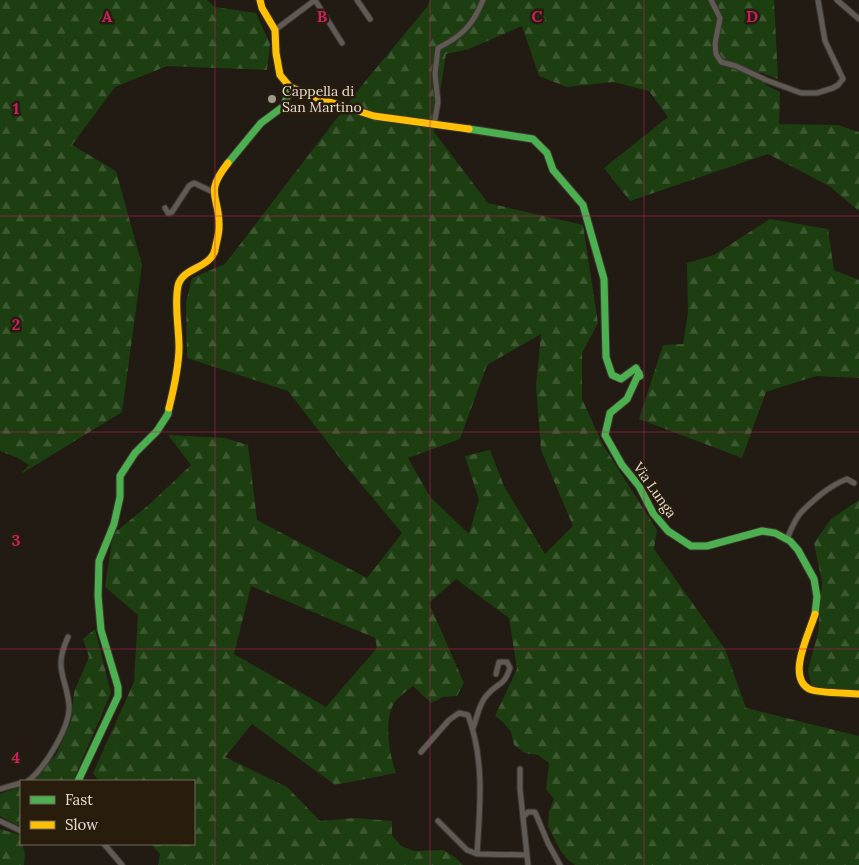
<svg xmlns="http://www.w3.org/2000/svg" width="859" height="865" font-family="Lora,serif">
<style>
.forest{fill:url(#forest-firs);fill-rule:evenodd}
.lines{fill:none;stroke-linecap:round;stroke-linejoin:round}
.street-casing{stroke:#3b352f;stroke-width:7}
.fast-casing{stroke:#3b352f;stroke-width:9}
.slow-casing{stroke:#3b352f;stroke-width:9}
.street{stroke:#5f5a54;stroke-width:5}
.fast{stroke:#4caf50;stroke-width:7}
.slow{stroke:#ffc107;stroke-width:7}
.grid{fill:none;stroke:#c42261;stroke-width:1;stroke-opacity:0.55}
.poi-dot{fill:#a19990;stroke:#281c0d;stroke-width:2}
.labels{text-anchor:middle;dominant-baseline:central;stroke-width:5;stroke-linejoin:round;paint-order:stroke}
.poi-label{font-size:14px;fill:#e6ddd4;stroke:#281c0d;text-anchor:start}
.street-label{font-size:14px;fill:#e6ddd4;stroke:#281c0d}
.grid-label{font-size:16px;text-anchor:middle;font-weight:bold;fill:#c42261;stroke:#281c0d;stroke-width:5;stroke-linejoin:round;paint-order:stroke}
</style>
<defs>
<pattern id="forest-firs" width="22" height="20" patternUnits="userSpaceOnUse" patternTransform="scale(1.25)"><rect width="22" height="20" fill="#1d3e10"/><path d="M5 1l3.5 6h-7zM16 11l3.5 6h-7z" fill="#3e5932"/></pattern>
</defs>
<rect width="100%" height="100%" fill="#221b13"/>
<path class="forest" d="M 0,0 L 207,0 L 215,7 L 256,13 L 270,44 L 267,70 L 167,66 L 115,87 L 72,145 L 116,171 L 142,265 L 122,412 L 21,474 L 29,465 L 16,457 L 0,451 Z
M 430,0 L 774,0 L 778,79 L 759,72 L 766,85 L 780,92 L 779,124 L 838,125 L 859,132 L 859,211 L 829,186 L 768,154 L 630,201 L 604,168 L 668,117 L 649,91 L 613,82 L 567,87 L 539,76 L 522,26 L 469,49 L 446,54 L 434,132 L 488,203 L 583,225 L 598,323 L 582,353 L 582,399 L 603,445 L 657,530 L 654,549 L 725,649 L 746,708 L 859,736 L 859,865 L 575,865 L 568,860 L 560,850 L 548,826 L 549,812 L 554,799 L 546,789 L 549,763 L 538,755 L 525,753 L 514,745 L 511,732 L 502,721 L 495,716 L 517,669 L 509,618 L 456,579 L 429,603 L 464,683 L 457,696 L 443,697 L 431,703 L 413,686 C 407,691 397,698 393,705 C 384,723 389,754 396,773 L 335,785 L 252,724 L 225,757 L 287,787 L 320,821 L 355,818 L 392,821 L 392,835 L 401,846 L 414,851 L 443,850 L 455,857 L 463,865 L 158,865 L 160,854 L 151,844 L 194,844 L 194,781 L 99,781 L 93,773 L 134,682 L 138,615 L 105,587 L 113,534 L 151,503 L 191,465 L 168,435 L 225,438 L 248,445 L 257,520 L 367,578 L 402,533 L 346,466 L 288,391 L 187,358 L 186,302 L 192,278 L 225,264 L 363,84 L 427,7 ZM 541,334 L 536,386 L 541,450 L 573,526 L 545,554 L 504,486 L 490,450 L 465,456 L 479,500 L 469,534 L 430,497 L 408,458 L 460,439 L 487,365 ZM 251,586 L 375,638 L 377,648 L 326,707 L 234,654 Z
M 770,219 L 828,229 L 834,270 L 859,280 L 859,378 L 816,376 L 766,392 L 742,458 L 639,419 L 663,345 L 683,344 L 688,312 L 687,263 L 714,255 Z
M 859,500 L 859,692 L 812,689 L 808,670 L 818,633 L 822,582 L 814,543 L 831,519 Z
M 95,629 L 111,693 L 73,781 L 31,781 L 56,755 L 71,721 L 74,692 L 89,657 L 83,639 Z
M 21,786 L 21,827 L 0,816 L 0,794 Z
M 0,829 L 20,835 L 25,854 L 24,865 L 0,865 Z"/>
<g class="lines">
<defs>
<path id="street" d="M 357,0 L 370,19
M 711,0 L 720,18 L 715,44 L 716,54 L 721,62 L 736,66 L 766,80 L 801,93 L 817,93 L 833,88 L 838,85 L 843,79 L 825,41 L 818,0
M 837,0 L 859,19
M 275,30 L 315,0 L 342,43
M 434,125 L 438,102 L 435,74 L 438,48 C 462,36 473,25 483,0
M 165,208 L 168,213 L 172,212 L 189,186 L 194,183 L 213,192
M 787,539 C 797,514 800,512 820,495 C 829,488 836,483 847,479 L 854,483
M 473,728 C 477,718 479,703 487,695 C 499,681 503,688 510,668 L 507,662 L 499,662 L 496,674
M 421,752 L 449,720 L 459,713 L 468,715 C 485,761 480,807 477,854 L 527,855 L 528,865
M 520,769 L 520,789 L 527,855
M 28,781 C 44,769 71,726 69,705 C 66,675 53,670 68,637
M 0,789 L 21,783
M 524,816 L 528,812 L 535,812 L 548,843 L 560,865
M 0,821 L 21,831
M 438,821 L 467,850 L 477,854
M 104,844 L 122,865"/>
<path id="fast" d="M 469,129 L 533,139 L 547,153 L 553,170 L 583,205 L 604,279 L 606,357 L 612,375 L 621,379 L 636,368 L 640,376
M 228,163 L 261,123 L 284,106 L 290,87
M 639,373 L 627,399 L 610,413 L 605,435 L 622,465 L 639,486 L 653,513 L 668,531 L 691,546 L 707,546 L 762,531 L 775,533 L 790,541 L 798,550 L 814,579 L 817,597 L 815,614
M 78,781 L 118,696 L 118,687 L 101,630 L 98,596 L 99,561 L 114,524 L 120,497 L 120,476 L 135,453 L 157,431 L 168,414 L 169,408"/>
<path id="slow" d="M 260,0 L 262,8 L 275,30 L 276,53 L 280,75 L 290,87 L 317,98 L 374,116 L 469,129
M 169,408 C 174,388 179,367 179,347 C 179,326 174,306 178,286 C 182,267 210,269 215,250 C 216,243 219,235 219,227 C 220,195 203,195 228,163
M 815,614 C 810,632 786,676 809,689 C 816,693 849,693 859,694"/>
</defs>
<use href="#street" class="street-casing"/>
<use href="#fast" class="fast-casing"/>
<use href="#slow" class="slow-casing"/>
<use href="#street" class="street"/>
<use href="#fast" class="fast"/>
<use href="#slow" class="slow"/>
</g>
<path class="grid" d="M 215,0 L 215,865M 430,0 L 430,865M 644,0 L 644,865M 0,216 L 859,216M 0,432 L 859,432M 0,649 L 859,649"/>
<circle class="poi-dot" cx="272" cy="99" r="5"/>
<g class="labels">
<g class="poi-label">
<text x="282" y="91">Cappella di<tspan x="282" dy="16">San Martino</tspan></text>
</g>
<g class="street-label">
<text transform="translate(655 490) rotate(55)">Via Lunga</text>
</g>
</g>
<g class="grid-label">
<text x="107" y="22">A</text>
<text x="322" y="22">B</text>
<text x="537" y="22">C</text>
<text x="752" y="22">D</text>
<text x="16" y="114">1</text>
<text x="16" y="330">2</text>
<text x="16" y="546">3</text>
<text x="16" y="763">4</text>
</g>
<rect x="20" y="780" width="175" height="65" fill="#281c0d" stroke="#74695d"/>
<rect x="30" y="796" width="25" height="8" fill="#4caf50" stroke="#74695d"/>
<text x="65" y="805" font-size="15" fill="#e6ddd4">Fast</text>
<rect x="30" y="821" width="25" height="8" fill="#ffc107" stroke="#74695d"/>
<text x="65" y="830" font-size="15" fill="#e6ddd4">Slow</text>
</svg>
